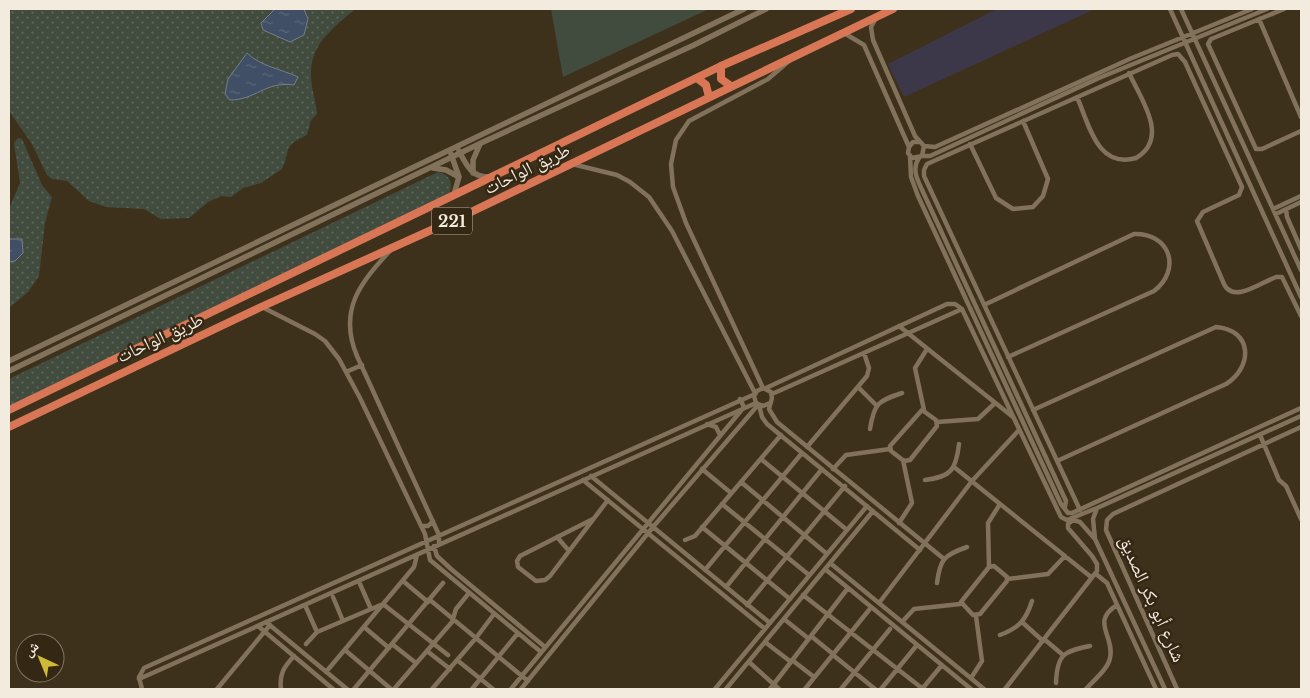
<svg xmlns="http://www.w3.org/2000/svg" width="1310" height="698" font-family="'Libre Baskerville','Noto Naskh Arabic',serif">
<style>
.education{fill:#3d3849}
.grass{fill:url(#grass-dots)}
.pitch{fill:#414c3f}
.water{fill:url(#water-ripples);stroke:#767e89}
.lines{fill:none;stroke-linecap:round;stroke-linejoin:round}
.minor{stroke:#82725c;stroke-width:4.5}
.tertiary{stroke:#82725c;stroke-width:5.5}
.trunk{stroke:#d87655;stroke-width:8}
.labels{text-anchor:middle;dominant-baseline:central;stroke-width:5;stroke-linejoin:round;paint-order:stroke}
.shield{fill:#342713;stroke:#bab0a1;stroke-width:1}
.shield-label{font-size:16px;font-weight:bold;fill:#f3ebde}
.street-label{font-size:18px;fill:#f3ebde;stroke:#342713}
</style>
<defs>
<pattern id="grass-dots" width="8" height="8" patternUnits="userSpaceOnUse" patternTransform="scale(1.25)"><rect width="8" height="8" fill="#414c3f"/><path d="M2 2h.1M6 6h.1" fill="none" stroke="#5d665a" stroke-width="1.8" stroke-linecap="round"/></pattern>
<pattern id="water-ripples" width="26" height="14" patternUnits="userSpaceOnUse" patternTransform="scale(1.25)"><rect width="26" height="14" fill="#404f65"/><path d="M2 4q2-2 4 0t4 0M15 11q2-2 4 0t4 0" fill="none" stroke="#5c687b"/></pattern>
</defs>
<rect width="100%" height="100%" fill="#3e311c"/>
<path class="education" d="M 997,9 L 1095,9 L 904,97 L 888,64 Z"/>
<path class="grass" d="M 9,9 L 355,9 C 336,26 312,42 311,71 C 310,85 316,100 317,114 L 311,120 L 307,135 C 281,147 292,148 282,169 L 261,183 L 243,188 L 231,197 L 221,196 L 208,202 L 189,218 L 161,219 L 144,209 L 106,207 L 89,201 L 67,181 L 52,179 L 47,175 L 32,144 L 9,111 Z
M 18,138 L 22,139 L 42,185 L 52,197 L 45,223 L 39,276 L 28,292 L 9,308 L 9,209 L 20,183 L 14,143 Z
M 438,172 C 450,175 454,183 449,194 L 9,406 L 9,379 Z"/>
<path class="pitch" d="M 551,9 L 709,9 L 563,77 Z"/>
<path class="water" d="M 275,9 L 304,9 L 308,19 L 304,35 L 290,42 L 263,30 L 261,23 Z
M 247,53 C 260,66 281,69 298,77 L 294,85 C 265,81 256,100 230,100 L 225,94 L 228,79 Z
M 9,239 L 22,239 L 23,253 L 15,261 L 9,262 Z"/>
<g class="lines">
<path class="minor" d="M 1170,9 L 1301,297
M 1181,9 L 1301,270
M 1284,9 L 1211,39 L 1208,44 L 1256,149 L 1262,149 L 1301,131
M 876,18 L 871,27 L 873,40 L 915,136 L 924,146 L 922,156 L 912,158 L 908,153 L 909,147 L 913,142 L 919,142
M 1259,19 L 1301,117
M 844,33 L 864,45 L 909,147
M 1077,97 C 1089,124 1097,169 1136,158 C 1170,138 1141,99 1129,73
M 970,144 L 996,198 L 1013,209 L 1033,207 L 1043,196 L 1048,179 L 1023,121
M 924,146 L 935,147 L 1132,58 L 1252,9
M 910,156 L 911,177 L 918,196 L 1061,504 L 1068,513 L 1072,513 L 1301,408
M 922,156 L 930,156 L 1099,78 L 1267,9
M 919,158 C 911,169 918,181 923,192 L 1066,501 L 1065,507
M 572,164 L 617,175 L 630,182 L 649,197 L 672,231 L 755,393
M 1273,209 L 1301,196
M 1286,209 L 1287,217 L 1301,249
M 1276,214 L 1301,202
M 390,251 C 360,282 338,311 357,356 L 439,535 L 439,544
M 984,305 L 1134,234 C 1170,233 1182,269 1154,291 L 1008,357
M 262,307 L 315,334 L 325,341 L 339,359 L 360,398 L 425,534 L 430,560 L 541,652
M 899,326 L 1013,417
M 346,372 L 362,365
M 858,387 L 876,405
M 763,388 L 686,223 L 673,187 L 671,164 L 676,140 L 689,121 L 768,79 L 789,61
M 766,388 L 947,304 L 955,304 L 962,309 L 1061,517 L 1067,520 L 1097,508
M 772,394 L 962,309
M 770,403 L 763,406 L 756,403 L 754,396 L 757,391 L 763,388 L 771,392 L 772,398 L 769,409 L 777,422 L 944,559
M 759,405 L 762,417 L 767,424 L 920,550
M 922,410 L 936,420 L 937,426 L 910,460 L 904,461 L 891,451 L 890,446 Z
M 924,410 L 915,368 L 927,349
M 1033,410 L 1216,327 C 1253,330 1253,367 1226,384 L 1057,461
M 937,422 L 978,419 L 995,403
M 707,424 L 716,427 L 720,435
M 870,429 C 874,403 878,401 902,393
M 1260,435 L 1279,480 L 1286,486 L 1301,519
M 807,447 L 867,376 L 869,368 L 864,353
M 761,459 L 847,530
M 954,467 L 1091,577
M 702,469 L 731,493
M 833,469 L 846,455 L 890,449
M 591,476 L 770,623
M 583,480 L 765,629
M 925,480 C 951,477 956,470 959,444
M 741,482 L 827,554
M 722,504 L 809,575
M 1080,510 L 924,176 L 924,170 L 927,164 L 1172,55 L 1178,54 L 1185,62 L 1242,187 L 1239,195 L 1203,212 L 1197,221 L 1224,284 C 1233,304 1262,282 1276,277 L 1282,277 L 1301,316
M 593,519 L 520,556 L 517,561 L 518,567 L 536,581 L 545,580 L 550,576 L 608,500
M 899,523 L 912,503 L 903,460
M 421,526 L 428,526 L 433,521
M 702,527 L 790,599
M 557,537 L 569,551
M 685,540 L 695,536 L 781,435
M 434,546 L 437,556 L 451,569 L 545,647
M 830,563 L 984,689
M 994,566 L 1007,577 L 1007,581 L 980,614 L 973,615 L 961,602 L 989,567 Z
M 989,567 L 988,523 L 1000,504
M 825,569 L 971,689
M 705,570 L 802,453
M 1096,574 L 1107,583 L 1156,689
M 1007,579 L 1048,574 L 1065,556
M 403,581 L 428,602
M 937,583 C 940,559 944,555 967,547
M 360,584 L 371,609
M 726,587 L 822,469
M 803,595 L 923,689
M 333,597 L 343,621
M 430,600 L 528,681
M 879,603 L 972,481 L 1019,430
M 305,605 L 317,632
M 747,605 L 845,486
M 784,619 L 809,639
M 266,622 L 347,689
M 902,622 L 914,609 L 960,604
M 1022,622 L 1043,641
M 258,626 L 333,689
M 364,627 L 389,648
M 1000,635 C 1019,628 1026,620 1032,601
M 811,636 L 833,654
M 1044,639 L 1063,655
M 765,642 L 791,662
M 306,644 L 317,632 L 383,604 L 448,655
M 392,644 L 416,663
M 345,650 L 391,689
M 427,651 L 450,669
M 833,655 L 875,689
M 457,660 L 493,689
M 792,660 L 814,677
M 749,662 L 779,689
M 326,672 L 414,567 L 417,555
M 971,678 L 982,661 L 976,616
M 139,679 L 756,403
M 1056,683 C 1057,654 1064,651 1090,646
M 142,689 L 139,677 L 144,668 L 755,394
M 217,689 L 270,625
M 281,689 C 279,674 284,667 294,656
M 354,689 L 443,583
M 394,689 L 452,622 L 456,609 L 469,593
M 432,689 L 476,638 L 494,614
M 472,689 L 518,633
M 511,689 L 744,407 L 740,399
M 521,689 L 653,527 L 758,405
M 715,689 L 867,506
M 726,689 L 873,511
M 770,689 L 848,588
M 805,689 L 869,610
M 841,689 L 890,629
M 881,689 L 917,645
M 922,689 L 942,665
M 1005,689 L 1097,571 L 1097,564 L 1092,556 L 1068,528 L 1068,524 L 1073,520 L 1080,522 L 1094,538
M 1086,689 C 1094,680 1108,669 1110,658 C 1115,636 1090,622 1117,605
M 1165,689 L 1095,539 L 1093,519 L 1097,508 L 1301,416
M 1177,689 L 1106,530 L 1107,520 L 1113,514 L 1301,427"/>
<path class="tertiary" d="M 459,151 C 466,164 471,177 488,177
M 451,154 L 459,177 L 454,194
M 433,168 L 446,170 L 459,177
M 473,173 L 473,160 L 480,144
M 9,361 L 744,9
M 9,371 L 481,143 L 694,45 L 766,9"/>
<path class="trunk" d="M 721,66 L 721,79 L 731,86
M 697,78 L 706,85 L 709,97
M 9,410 L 721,66 L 851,9
M 9,427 L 261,307 L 469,213 L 893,9"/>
</g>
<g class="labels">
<rect class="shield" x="432" y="207.5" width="40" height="27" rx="4"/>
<g class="shield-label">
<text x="452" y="221">221</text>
</g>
<g class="street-label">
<text transform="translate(527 169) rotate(-26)">طريق الواحات</text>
<text transform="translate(160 338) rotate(-25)">طريق الواحات</text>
<text transform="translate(1152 599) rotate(66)">شارع أبو بكر الصديق</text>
</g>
</g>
<rect width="1310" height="698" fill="none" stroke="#f3ebde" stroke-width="20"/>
<g transform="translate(40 658) rotate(316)"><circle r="24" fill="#342713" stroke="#807564"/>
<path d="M0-4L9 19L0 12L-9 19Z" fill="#ceb938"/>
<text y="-8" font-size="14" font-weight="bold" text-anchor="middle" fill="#f3ebde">ش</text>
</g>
</svg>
